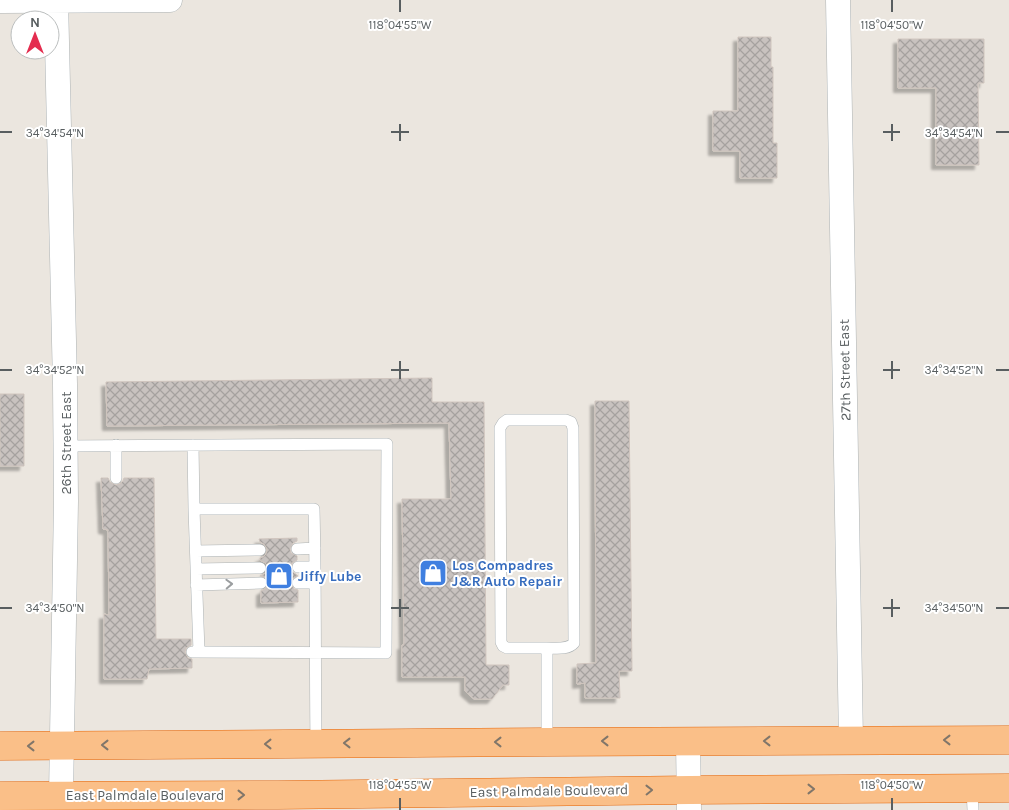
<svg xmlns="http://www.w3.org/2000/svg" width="1009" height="810" font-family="Karla,sans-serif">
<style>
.building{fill:url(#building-cross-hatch);stroke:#d0c5be;filter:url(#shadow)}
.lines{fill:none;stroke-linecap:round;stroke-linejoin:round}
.lane-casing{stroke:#adb3b5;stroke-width:12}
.street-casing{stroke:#adb3b5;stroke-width:25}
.highway-casing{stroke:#e56406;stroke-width:29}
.lane{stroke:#fff;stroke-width:11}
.street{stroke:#fff;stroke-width:24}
.highway{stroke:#fabf88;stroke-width:28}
.oneway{stroke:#9b9ea0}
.oneway2{stroke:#80766a}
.ticks{fill:none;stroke:#585e60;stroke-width:2}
.labels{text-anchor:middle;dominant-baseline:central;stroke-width:4;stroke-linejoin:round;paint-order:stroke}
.street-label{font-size:14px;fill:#585e60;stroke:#fff}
.shop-label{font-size:14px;font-weight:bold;fill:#366cbe;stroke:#fff;text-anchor:start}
.ticks-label{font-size:12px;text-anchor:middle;fill:#585e60;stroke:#fff;stroke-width:4;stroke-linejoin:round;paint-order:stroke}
</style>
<defs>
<pattern id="building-cross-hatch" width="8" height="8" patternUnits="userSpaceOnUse" patternTransform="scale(1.25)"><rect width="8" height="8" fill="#c8c2bf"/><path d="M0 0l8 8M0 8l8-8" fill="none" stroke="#a5a19f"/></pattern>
<filter id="shadow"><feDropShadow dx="-4.5" dy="4.5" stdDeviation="1" flood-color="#0004"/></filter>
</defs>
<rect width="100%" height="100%" fill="#ebe6df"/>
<path class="building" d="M 738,37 L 771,37 L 771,67 L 773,67 L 773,143 L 777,143 L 777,178 L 740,178 L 740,151 L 713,151 L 713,111 L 738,111 Z
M 898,39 L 984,39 L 984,83 L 978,83 L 979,165 L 936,165 L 936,88 L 898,88 Z
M 432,378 L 432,402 L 484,402 L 486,665 L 509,665 L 509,685 L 503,685 L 492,699 L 474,699 L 465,691 L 465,677 L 402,677 L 402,645 L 404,645 L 402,499 L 451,499 L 449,423 L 107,426 L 106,382 Z
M 0,394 L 24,394 L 24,466 L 0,466 Z
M 595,401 L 629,401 L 632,671 L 619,671 L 620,698 L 585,698 L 585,683 L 577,684 L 577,664 L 596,663 Z
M 101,478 L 108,478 L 110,482 L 116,485 L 120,484 L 123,481 L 124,478 L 154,478 L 156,639 L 191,639 L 191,645 L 186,648 L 185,652 L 188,658 L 192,659 L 192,668 L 149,669 L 147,679 L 104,679 L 104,614 L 109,615 L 108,530 L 103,529 Z
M 297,538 L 297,541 L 293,543 L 290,549 L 291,553 L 297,556 L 297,560 L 292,563 L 291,567 L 292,571 L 298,576 L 292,579 L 291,583 L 294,589 L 298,590 L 298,602 L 261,603 L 261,591 L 265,589 L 268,583 L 268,580 L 265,577 L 260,576 L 264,574 L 267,571 L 267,565 L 264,562 L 260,560 L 260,558 L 263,557 L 266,554 L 267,549 L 264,544 L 260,542 L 259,539 Z"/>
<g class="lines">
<defs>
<path id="lane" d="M 116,445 L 116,478
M 193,445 L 194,509
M 66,446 L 387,444 L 386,653 L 192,652
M 297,549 L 315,548
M 196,551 L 260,550
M 298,567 L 315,567
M 196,569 L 260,568
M 298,583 L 315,583
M 196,585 L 261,583
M 547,648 L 507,648 L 503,646 L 501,642 L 500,428 L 503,423 L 507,420 L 566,420 L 571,422 L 573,428 L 574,643 C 568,650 556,648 547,648 L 547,742
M 199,652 L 194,509 L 314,509 C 316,587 315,665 316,743
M 972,788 L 973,810"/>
<path id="street" d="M 56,0 L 65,384 L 66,501 L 61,796
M 838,0 L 851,741
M 0,1 L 170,0
M 688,741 L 689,810"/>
<path id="highway" d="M 0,746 L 547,742 L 1009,740
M 0,796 L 278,795 L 689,790 L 1009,788"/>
</defs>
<use href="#lane" class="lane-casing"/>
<use href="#street" class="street-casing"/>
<use href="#highway" class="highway-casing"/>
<use href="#lane" class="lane"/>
<use href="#street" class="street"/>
<use href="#highway" class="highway"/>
</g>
<defs><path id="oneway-chevron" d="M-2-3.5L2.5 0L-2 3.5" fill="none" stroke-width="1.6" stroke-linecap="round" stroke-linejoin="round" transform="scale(1.25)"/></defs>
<use class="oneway" href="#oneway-chevron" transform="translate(229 584) rotate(-2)"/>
<g class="oneway2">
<use href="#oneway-chevron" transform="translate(947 740) rotate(180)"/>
<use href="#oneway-chevron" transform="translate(605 741) rotate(180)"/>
<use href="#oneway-chevron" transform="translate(767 741) rotate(180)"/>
<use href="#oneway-chevron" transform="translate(498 742) rotate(180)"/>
<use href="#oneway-chevron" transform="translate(347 743) rotate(180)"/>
<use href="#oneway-chevron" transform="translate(268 744) rotate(180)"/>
<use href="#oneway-chevron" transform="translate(105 745) rotate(180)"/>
<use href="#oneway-chevron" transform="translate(31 746) rotate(180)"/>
<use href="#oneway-chevron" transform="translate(811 789)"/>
<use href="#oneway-chevron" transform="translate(649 790) rotate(-1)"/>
<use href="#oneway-chevron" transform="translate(241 795)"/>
</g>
<path class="ticks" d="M 400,0 L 400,12M 892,0 L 892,12M 400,124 L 400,141M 892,124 L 892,141M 0,132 L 12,132M 391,132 L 409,132M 883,132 L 900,132M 996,132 L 1009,132M 400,361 L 400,379M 892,361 L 892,379M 0,370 L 12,370M 391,370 L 409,370M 883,370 L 900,370M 996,370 L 1009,370M 400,599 L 400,617M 892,599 L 892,617M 0,608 L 12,608M 391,608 L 409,608M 883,608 L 900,608M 996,608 L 1009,608M 400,798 L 400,810M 892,798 L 892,810"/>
<defs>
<symbol id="shop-square" viewBox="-11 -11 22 22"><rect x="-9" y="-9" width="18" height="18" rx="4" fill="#3f7fe0" stroke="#fff"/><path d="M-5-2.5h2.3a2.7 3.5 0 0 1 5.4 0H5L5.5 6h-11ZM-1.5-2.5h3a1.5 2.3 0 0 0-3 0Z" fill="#fff"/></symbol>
</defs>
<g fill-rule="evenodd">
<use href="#shop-square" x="417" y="557" width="32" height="32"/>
<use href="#shop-square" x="263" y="560" width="32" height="32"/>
</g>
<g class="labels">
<g class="street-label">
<text transform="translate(845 370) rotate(-91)">27th Street East</text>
<text transform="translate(66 443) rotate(-90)">26th Street East</text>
<text transform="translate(549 791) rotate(-1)">East Palmdale Boulevard</text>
<text x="145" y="795">East Palmdale Boulevard</text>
</g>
<g class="shop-label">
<text x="452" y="565">Los Compadres<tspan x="452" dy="16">J&amp;R Auto Repair</tspan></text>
<text x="298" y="576">Jiffy Lube</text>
</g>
</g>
<g class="ticks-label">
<text x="400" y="29">118°04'55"W</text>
<text x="892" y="29">118°04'50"W</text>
<text x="55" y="137">34°34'54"N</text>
<text x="954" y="137">34°34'54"N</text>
<text x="55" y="374">34°34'52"N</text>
<text x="954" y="374">34°34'52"N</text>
<text x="55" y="612">34°34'50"N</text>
<text x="954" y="612">34°34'50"N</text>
<text x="400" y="789">118°04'55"W</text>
<text x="892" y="789">118°04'50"W</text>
</g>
<g transform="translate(35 35)"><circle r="24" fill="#ffffff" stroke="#bcbfbf"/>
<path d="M0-4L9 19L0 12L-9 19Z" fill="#e42d4f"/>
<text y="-8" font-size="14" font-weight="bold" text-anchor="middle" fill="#585e60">N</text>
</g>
</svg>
